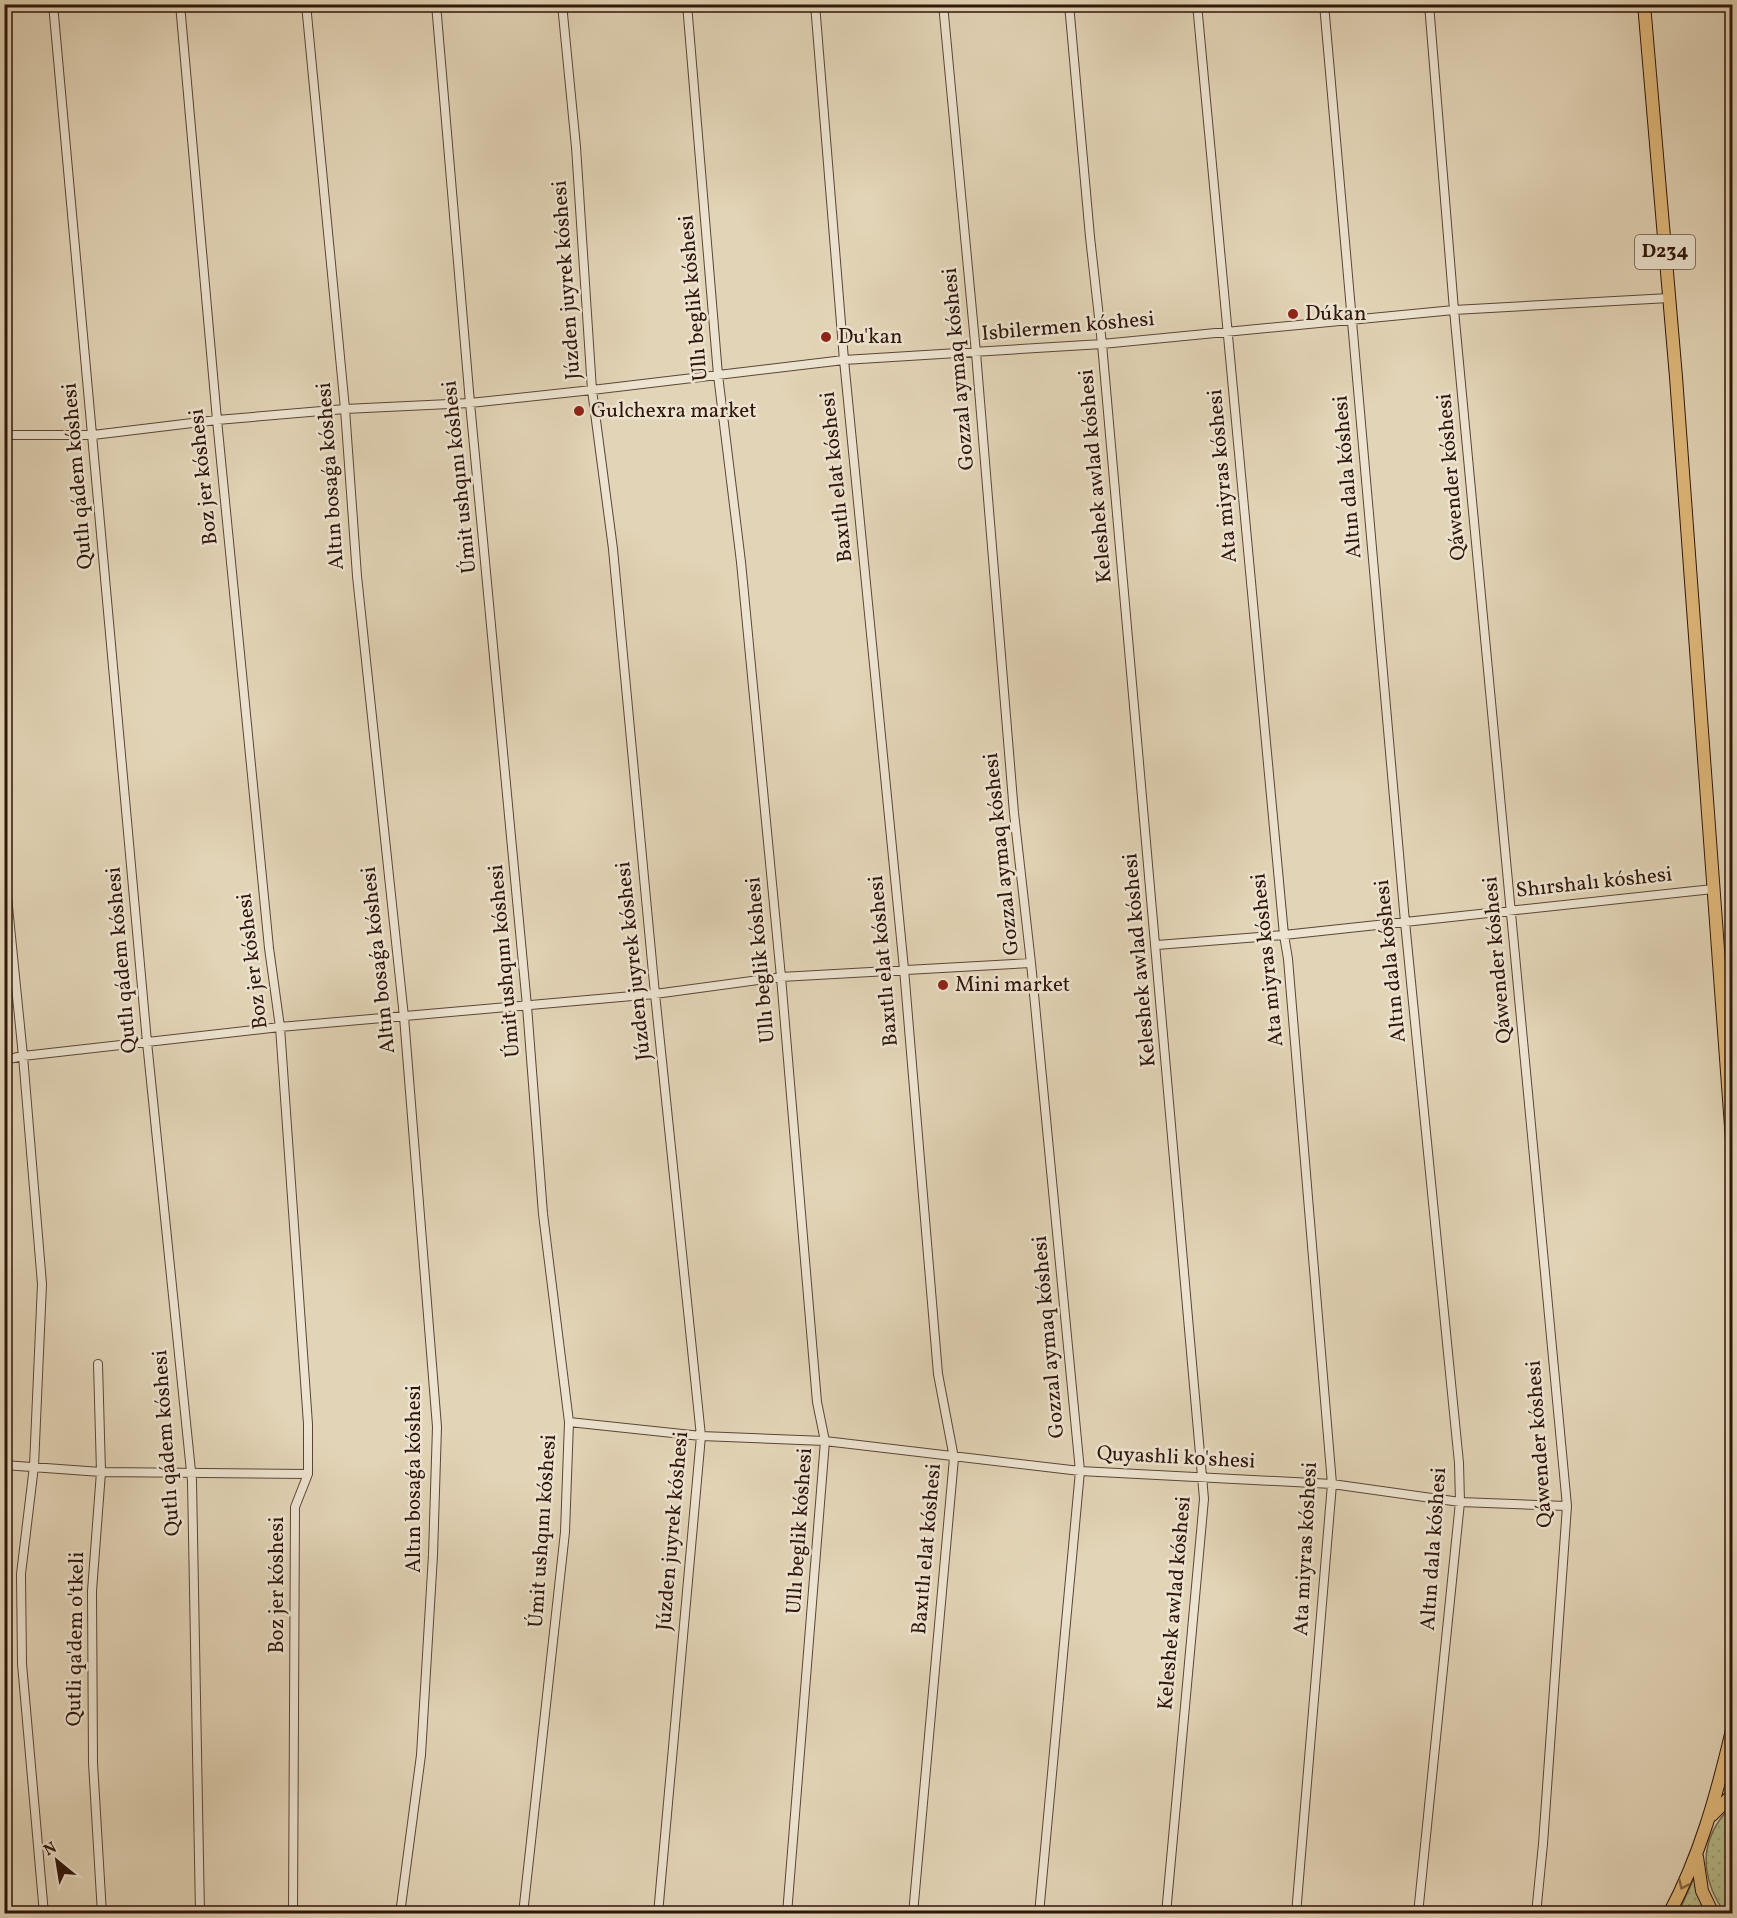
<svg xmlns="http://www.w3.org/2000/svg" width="1737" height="1918" font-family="Vollkorn,serif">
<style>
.grass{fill:url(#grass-dots);stroke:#74684b;stroke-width:1.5}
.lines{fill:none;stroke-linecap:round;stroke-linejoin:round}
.street-casing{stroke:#5c4536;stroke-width:10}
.primary-casing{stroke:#30150b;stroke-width:14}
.street{stroke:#ece3d0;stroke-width:8}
.primary{stroke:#e1ba7b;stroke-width:12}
.oneway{stroke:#886843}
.poi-dot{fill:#8f2418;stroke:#ece3d0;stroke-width:2}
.labels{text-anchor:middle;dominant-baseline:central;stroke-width:5;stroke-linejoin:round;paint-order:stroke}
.shield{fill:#ece3d0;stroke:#685346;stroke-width:1.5}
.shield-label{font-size:20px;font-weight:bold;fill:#30150b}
.street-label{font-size:21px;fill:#30150b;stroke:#ece3d0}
.poi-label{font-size:21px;fill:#30150b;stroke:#ece3d0;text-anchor:start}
</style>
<defs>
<pattern id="grass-dots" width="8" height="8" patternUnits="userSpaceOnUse" patternTransform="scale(1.5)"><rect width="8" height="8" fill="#b7bc8b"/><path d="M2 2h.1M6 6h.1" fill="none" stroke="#9ea177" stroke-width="1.8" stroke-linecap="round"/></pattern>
</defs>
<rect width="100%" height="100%" fill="#e2d4b6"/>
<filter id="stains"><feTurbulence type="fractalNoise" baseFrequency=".00333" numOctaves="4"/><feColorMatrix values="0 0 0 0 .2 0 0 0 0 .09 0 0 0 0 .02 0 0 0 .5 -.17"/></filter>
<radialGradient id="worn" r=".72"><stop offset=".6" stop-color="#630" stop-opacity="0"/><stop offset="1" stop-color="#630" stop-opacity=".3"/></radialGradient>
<path class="grass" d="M 1732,1805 L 1732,1913 L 1725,1913 C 1706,1887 1698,1854 1717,1824 C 1721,1817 1727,1811 1732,1805 Z
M 1694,1878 L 1700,1898 L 1708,1913 L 1678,1914 Z"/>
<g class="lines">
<defs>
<path id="street" d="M 53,4 L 147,1042 L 192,1481 L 200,1914
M 180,4 L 217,420 L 269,948 L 280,1027 L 308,1424 L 308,1474 L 295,1507 L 293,1914
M 306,4 L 345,409 L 357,576 L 404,1017 L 437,1427 L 433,1555 L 421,1755 L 400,1914
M 436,4 L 470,403 L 527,1006 L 543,1214 L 569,1422 L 565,1532 L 523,1914
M 562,4 L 576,147 L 592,390 L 613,549 L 655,994 L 701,1436 L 658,1914
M 687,4 L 718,375 L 741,562 L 781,977 L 817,1402 L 825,1441 L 787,1914
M 815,4 L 844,360 L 904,969 L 938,1374 L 954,1458 L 913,1914
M 943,4 L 976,353 L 1014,813 L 1031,963 L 1080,1471 L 1039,1914
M 1069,4 L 1090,237 L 1102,344 L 1204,1499 L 1166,1914
M 1197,4 L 1284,935 L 1288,959 L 1332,1484 L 1296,1914
M 1324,4 L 1405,922 L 1459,1463 L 1460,1502 L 1418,1914
M 1429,4 L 1454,310 L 1567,1506 L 1543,1844 L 1536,1914
M 4,435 L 93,435 L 217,420 L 345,409 L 470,403 L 592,390 L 844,360 L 1102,344 L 1454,310 L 1669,298
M 4,867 L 23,1056 L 42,1284 L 34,1466 L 21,1574 L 22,1664 L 44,1914
M 1157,945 L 1284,935 L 1713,889
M 4,1060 L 23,1056 L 280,1027 L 655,994 L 781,977 L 1031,963
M 98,1364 L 101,1472 L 92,1591 L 93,1763 L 102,1914
M 569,1422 L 701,1436 L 825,1441 L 1080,1471 L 1332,1484 L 1460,1502 L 1567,1506
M 4,1465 L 101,1472 L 308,1474"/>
<path id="primary" d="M 1644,4 L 1676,377 L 1732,1140
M 1712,1815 L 1732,1795
M 1697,1857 L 1702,1891 L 1713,1914
M 1669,1914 C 1700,1856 1717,1794 1732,1730"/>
</defs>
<use href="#street" class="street-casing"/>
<use href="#primary" class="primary-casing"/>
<use href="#street" class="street"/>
<use href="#primary" class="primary"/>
</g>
<defs><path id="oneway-chevron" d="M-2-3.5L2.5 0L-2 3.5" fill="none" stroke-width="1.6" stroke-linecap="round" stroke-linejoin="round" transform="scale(1.5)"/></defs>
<use class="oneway" href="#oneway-chevron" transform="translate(1683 1885) rotate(115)"/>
<g class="poi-dot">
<circle cx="1293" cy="314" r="6"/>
<circle cx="826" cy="337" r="6"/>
<circle cx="579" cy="411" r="6"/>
<circle cx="943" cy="985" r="6"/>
</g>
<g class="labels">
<rect class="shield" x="1635" y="235" width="60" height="34" rx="4.5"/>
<g class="shield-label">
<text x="1665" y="252">D234</text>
</g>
<g class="street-label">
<text transform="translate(567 280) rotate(-94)">Júzden juyrek kóshesi</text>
<text transform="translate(694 298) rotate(-95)">Ullı beglik kóshesi</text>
<text transform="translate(1068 327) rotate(-5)">Isbilermen kóshesi</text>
<text transform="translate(959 369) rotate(-95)">Gozzal aymaq kóshesi</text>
<text transform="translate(78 476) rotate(-95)">Qutlı qádem kóshesi</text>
<text transform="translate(331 476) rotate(-94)">Altın bosaǵa kóshesi</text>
<text transform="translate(1096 476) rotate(-95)">Keleshek awlad kóshesi</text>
<text transform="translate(1223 476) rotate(-95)">Ata miyras kóshesi</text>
<text transform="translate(204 477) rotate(-96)">Boz jer kóshesi</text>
<text transform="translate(460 477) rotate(-96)">Úmit ushqını kóshesi</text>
<text transform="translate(837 477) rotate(-96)">Baxıtlı elat kóshesi</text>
<text transform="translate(1348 477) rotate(-95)">Altın dala kóshesi</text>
<text transform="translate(1452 477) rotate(-95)">Qáwender kóshesi</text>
<text transform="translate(1002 854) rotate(-96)">Gozzal aymaq kóshesi</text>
<text transform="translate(1594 883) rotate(-6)">Shırshalı kóshesi</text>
<text transform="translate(122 960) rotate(-95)">Qutlı qádem kóshesi</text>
<text transform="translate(379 960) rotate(-96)">Altın bosaǵa kóshesi</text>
<text transform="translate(761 960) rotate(-95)">Ullı beglik kóshesi</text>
<text transform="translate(1140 960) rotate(-95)">Keleshek awlad kóshesi</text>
<text transform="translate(1268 960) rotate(-96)">Ata miyras kóshesi</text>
<text transform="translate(1498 960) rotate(-95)">Qáwender kóshesi</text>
<text transform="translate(253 961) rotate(-97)">Boz jer kóshesi</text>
<text transform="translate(505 961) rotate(-95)">Úmit ushqını kóshesi</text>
<text transform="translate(634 961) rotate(-96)">Júzden juyrek kóshesi</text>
<text transform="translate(884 961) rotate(-95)">Baxıtlı elat kóshesi</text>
<text transform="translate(1391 961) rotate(-96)">Altın dala kóshesi</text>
<text transform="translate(1049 1337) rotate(-95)">Gozzal aymaq kóshesi</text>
<text transform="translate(167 1443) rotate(-94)">Qutlı qádem kóshesi</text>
<text transform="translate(1540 1444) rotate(-94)">Qáwender kóshesi</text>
<text transform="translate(1176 1458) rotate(3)">Quyashli ko'shesi</text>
<text transform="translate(414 1479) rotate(-90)">Altın bosaǵa kóshesi</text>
<text transform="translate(543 1531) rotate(-86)">Úmit ushqını kóshesi</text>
<text transform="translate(673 1531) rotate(-85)">Júzden juyrek kóshesi</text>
<text transform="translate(800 1531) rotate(-86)">Ullı beglik kóshesi</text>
<text transform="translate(927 1549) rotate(-85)">Baxıtlı elat kóshesi</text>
<text transform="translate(1306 1549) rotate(-87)">Ata miyras kóshesi</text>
<text transform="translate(1434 1549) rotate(-86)">Altın dala kóshesi</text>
<text transform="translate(277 1585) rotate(-90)">Boz jer kóshesi</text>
<text transform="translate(1175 1603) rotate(-85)">Keleshek awlad kóshesi</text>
<text transform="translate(76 1639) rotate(-89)">Qutli qa'dem o'tkeli</text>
</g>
<g class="poi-label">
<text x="1305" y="314">Dúkan</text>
<text x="838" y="337">Du'kan</text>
<text x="591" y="411">Gulchexra market</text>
<text x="955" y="985">Mini market</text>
</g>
</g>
<rect width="1737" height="1918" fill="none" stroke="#e2d4b6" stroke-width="24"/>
<rect x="6" y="6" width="1725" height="1906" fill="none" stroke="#30150b" stroke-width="3"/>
<rect x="12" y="12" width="1713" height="1894" fill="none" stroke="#30150b" stroke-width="1.5"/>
<g transform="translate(57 1861) rotate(330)" stroke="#ece3d0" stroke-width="4.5" paint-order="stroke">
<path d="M0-4.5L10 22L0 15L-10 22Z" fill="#30150b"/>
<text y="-9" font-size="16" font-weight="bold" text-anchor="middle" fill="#30150b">N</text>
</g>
<rect width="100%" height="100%" filter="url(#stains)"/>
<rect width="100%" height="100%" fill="url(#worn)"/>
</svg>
